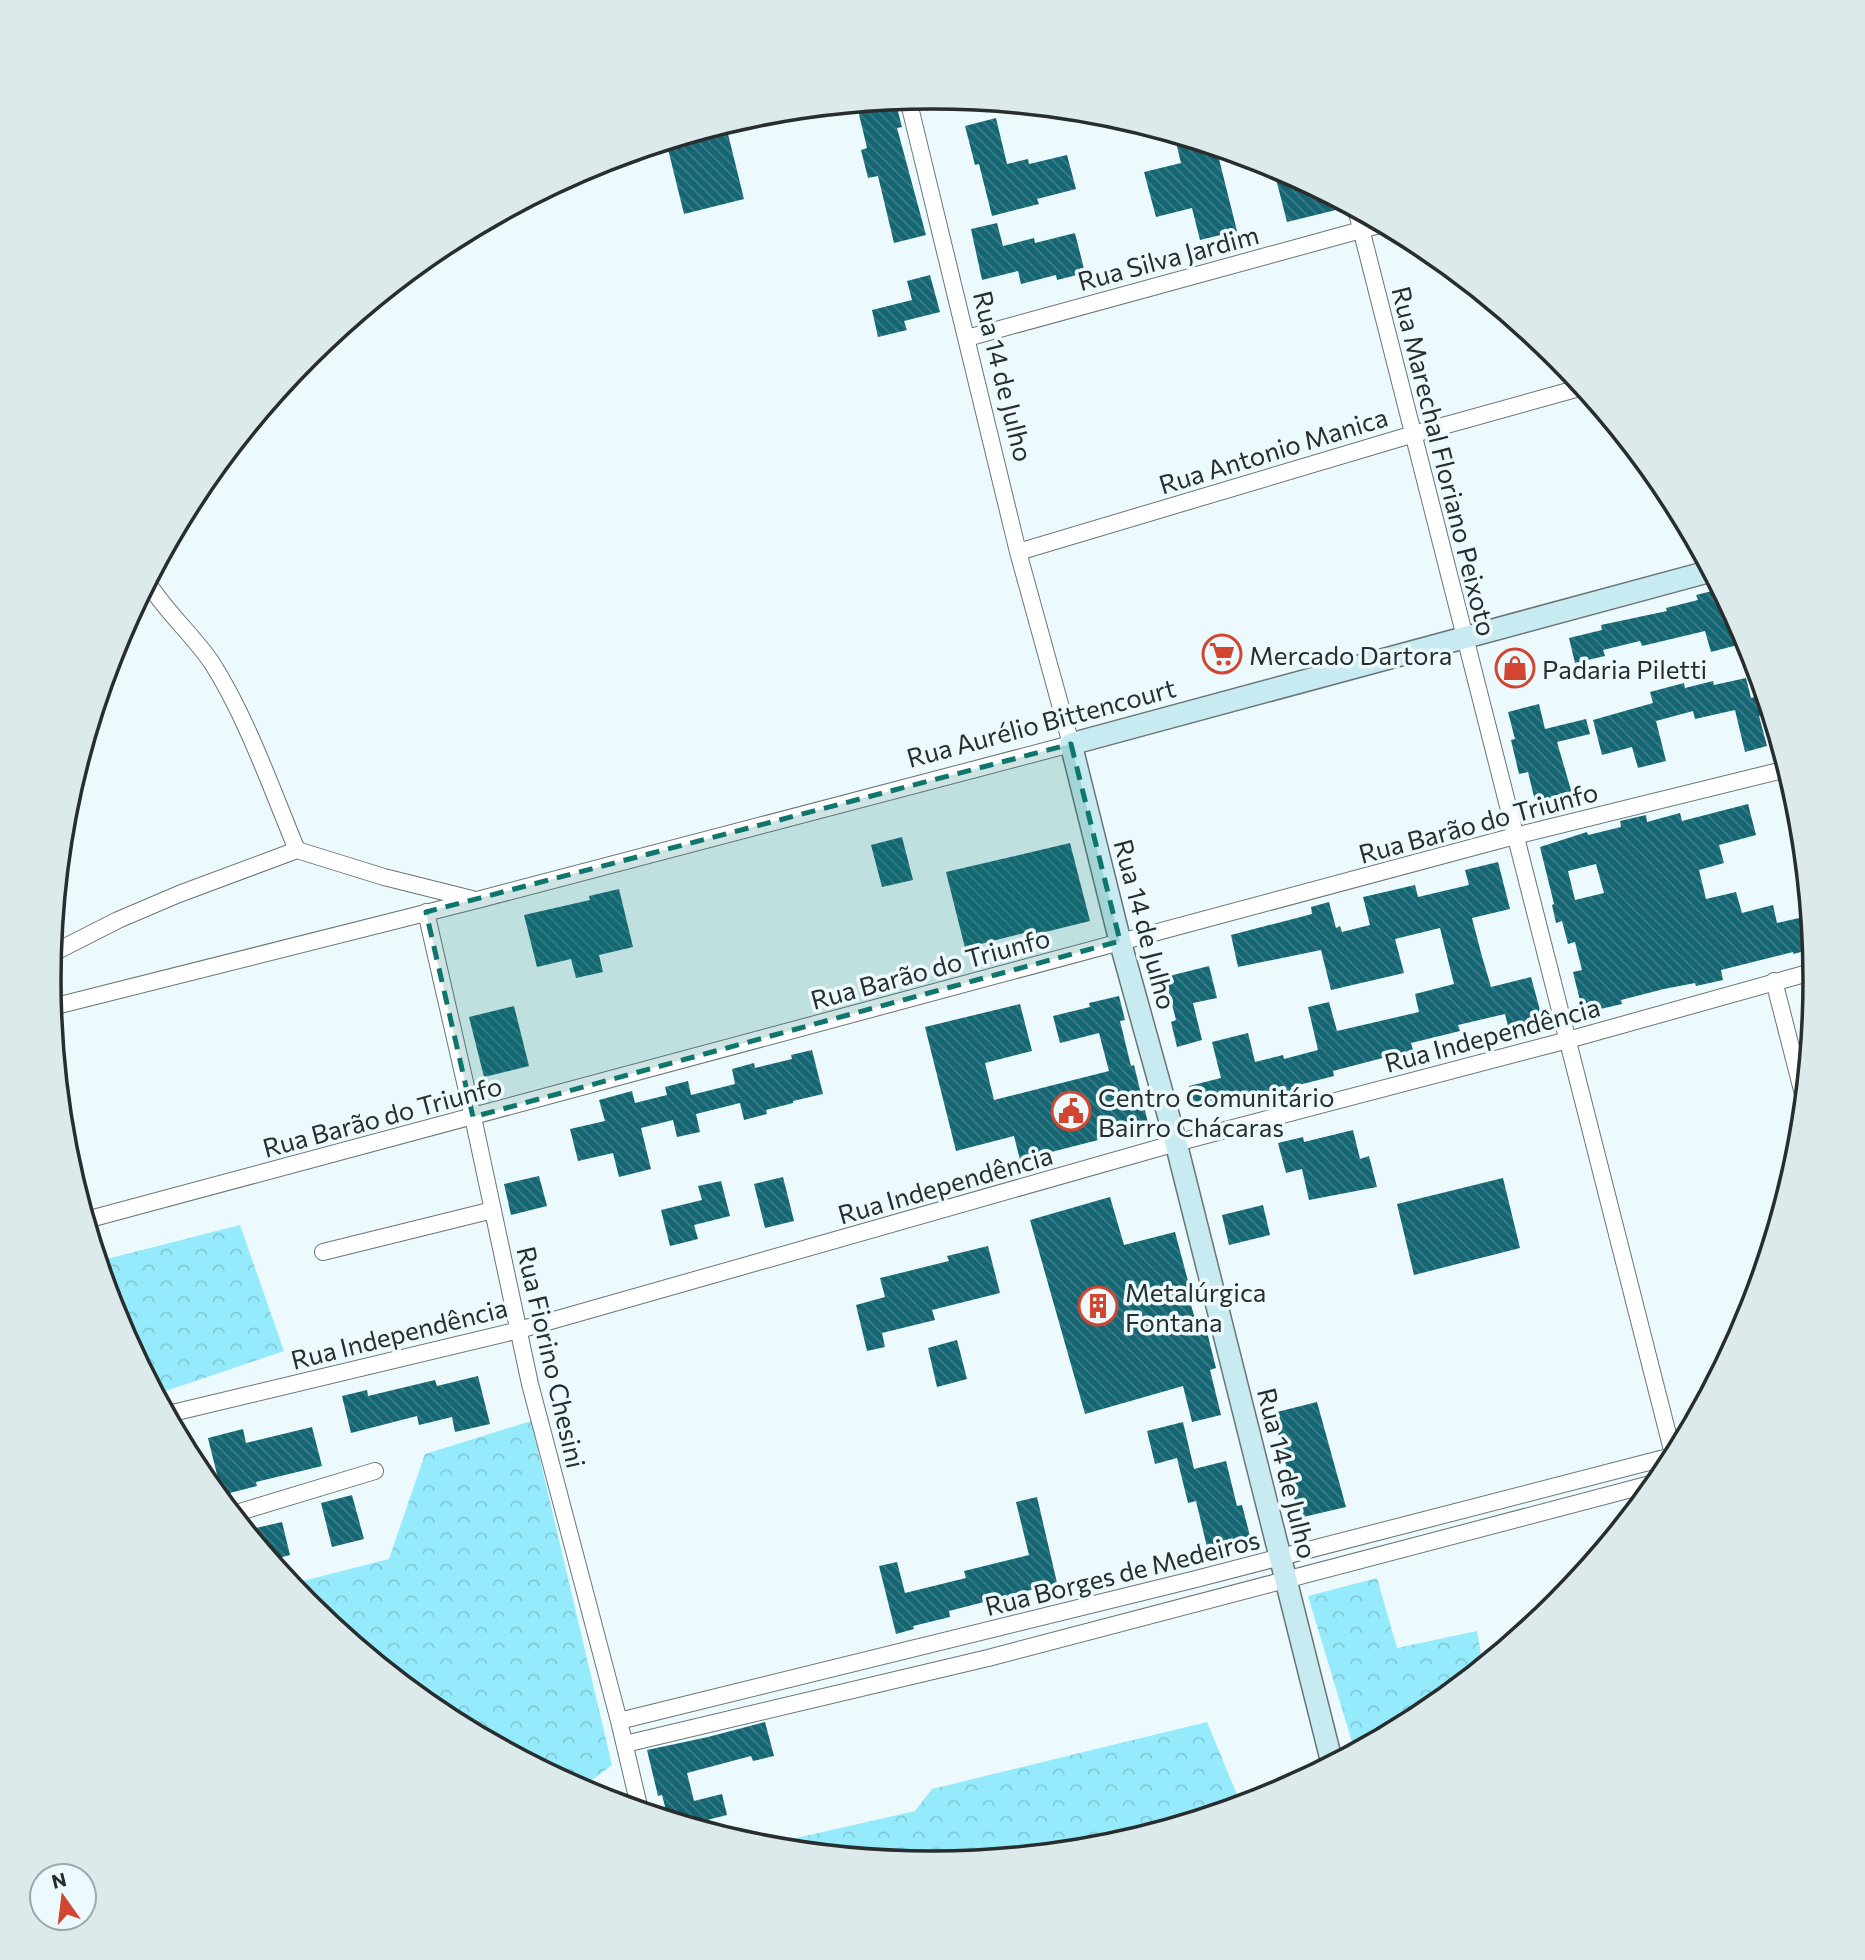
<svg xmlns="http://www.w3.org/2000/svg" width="1865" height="1960" font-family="Commissioner,sans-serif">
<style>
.forest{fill:url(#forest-crowns)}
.building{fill:url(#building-back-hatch);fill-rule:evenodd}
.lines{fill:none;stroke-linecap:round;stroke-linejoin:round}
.street-casing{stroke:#6a7577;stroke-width:18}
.secondary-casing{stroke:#6a7577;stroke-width:24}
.street{stroke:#fff;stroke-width:16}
.secondary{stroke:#c8ebf1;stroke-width:21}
.marked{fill:#0f766e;fill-opacity:0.2;stroke:#0f766e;stroke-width:5;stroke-dasharray:14 9;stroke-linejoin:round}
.labels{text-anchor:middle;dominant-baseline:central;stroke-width:7;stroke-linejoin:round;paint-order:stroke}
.street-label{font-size:26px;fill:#282d2e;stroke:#edfafd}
.poi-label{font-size:26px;fill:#282d2e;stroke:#edfafd;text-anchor:start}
.rim{fill:none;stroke:#282d2e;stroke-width:3.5}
</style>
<defs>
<pattern id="forest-crowns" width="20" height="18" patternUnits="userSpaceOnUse" patternTransform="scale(1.75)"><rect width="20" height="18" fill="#95ebfc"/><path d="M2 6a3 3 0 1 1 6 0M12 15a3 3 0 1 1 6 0" fill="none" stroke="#80cad8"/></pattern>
<pattern id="building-back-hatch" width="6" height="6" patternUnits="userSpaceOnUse" patternTransform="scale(1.75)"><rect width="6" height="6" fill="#146673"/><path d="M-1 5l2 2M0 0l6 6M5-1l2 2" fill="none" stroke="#3e7c86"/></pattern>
</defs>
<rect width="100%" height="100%" fill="#edfafd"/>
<path class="forest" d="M 240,1225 L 284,1351 L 157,1394 L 116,1318 L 99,1261 Z
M 531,1421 L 612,1765 L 580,1789 L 441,1714 L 308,1604 L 291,1584 L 389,1559 L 425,1454 Z
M 1377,1578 L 1397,1648 L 1477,1631 L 1483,1665 L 1423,1715 L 1378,1739 L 1352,1742 L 1308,1596 Z
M 1207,1722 L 1240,1802 L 1129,1833 L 1131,1839 L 1104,1847 L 932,1863 L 789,1849 L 792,1839 L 915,1811 L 932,1789 Z"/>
<path class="building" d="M 895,100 L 902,127 L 897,128 L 926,235 L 894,243 L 878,176 L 868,178 L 861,150 L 867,148 L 858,110 Z
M 996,118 L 1007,164 L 1028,159 L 1029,164 L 1067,155 L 1076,189 L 1037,199 L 1039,204 L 992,216 L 979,164 L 975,165 L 965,126 Z
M 727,130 L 744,199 L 684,214 L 667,145 Z
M 1174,134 L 1216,147 L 1237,231 L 1200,240 L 1192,208 L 1156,217 L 1144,172 L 1181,163 Z
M 1286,172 L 1333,197 L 1336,210 L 1287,222 L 1275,175 Z
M 997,223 L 1003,246 L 1034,238 L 1035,243 L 1075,233 L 1085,273 L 1057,280 L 1056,275 L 1021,284 L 1018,271 L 982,280 L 971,229 Z
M 930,275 L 940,312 L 904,321 L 907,330 L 878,337 L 872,310 L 912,300 L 907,281 Z
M 1720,589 L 1741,628 L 1745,643 L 1711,652 L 1705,631 L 1642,646 L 1640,641 L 1603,650 L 1605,656 L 1575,663 L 1569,638 L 1602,630 L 1601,625 L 1667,611 L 1666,608 L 1698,600 L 1696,595 Z
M 1746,678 L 1751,698 L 1765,695 L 1770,713 L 1759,716 L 1767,746 L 1745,752 L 1735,710 L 1695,719 L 1693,711 L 1656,721 L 1666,761 L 1638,768 L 1632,747 L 1602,755 L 1593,720 L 1653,703 L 1650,692 L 1684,683 L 1685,688 L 1713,681 L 1714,685 Z
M 1539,704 L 1545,729 L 1586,719 L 1590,734 L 1557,742 L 1573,797 L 1537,809 L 1528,772 L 1519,774 L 1511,740 L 1515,739 L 1508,712 Z
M 1748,804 L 1756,835 L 1719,845 L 1724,863 L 1699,870 L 1706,899 L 1736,892 L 1742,913 L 1773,905 L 1777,923 L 1808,916 L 1813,949 L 1793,954 L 1793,952 L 1721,970 L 1723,980 L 1696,986 L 1695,983 L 1664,989 L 1621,1000 L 1622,1004 L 1583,1013 L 1573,972 L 1582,970 L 1575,942 L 1568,944 L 1562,921 L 1556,923 L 1552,905 L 1554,904 L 1540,847 L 1587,832 L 1588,835 L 1621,827 L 1620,821 L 1646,815 L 1647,822 L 1680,813 L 1682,821 ZM 1596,864 L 1604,893 L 1575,900 L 1568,871 Z
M 902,837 L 913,880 L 882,887 L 871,845 Z
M 1070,843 L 1090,921 L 1033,935 L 1032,931 L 965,948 L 946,872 Z
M 1498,862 L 1510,909 L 1472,918 L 1481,953 L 1491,987 L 1531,977 L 1544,1025 L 1510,1034 L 1505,1014 L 1458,1025 L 1460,1031 L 1411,1043 L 1413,1050 L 1333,1071 L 1334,1076 L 1291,1087 L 1292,1091 L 1271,1096 L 1270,1091 L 1227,1102 L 1226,1097 L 1194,1105 L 1189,1086 L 1221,1078 L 1212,1042 L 1248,1033 L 1255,1062 L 1283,1055 L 1284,1059 L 1318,1050 L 1308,1007 L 1329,1002 L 1337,1031 L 1419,1012 L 1415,994 L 1454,984 L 1440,928 L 1395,939 L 1404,973 L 1331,990 L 1321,950 L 1238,967 L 1231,935 L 1312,914 L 1311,907 L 1329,902 L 1336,928 L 1340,926 L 1342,932 L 1370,925 L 1363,897 L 1415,885 L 1418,897 L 1469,885 L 1465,870 Z
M 619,889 L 633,947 L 599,955 L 603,972 L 576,978 L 571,959 L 537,967 L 524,915 L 590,900 L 589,896 Z
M 1209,966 L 1217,998 L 1193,1003 L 1202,1040 L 1177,1047 L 1171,1022 L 1176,1020 L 1165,977 Z
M 1119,996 L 1125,1020 L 1120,1021 L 1131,1066 L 1134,1065 L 1149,1127 L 1020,1160 L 1014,1136 L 956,1151 L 925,1027 L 1020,1004 L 1032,1051 L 985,1063 L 994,1100 L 1109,1071 L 1099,1033 L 1060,1043 L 1053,1016 L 1090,1007 L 1089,1003 Z
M 514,1006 L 529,1066 L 484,1077 L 469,1017 Z
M 812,1050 L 823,1094 L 793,1101 L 793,1103 L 766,1110 L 767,1114 L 744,1120 L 740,1103 L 696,1114 L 700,1132 L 677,1137 L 673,1120 L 641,1128 L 651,1169 L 619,1177 L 613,1153 L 578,1161 L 570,1129 L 605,1121 L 599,1100 L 632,1091 L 635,1103 L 667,1095 L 665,1087 L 688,1081 L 691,1095 L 735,1084 L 732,1069 L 754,1063 L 755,1068 L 792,1059 L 791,1055 Z
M 1353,1130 L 1360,1159 L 1369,1156 L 1377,1187 L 1309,1200 L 1302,1169 L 1286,1173 L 1278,1143 L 1303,1137 L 1304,1142 Z
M 539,1176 L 547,1206 L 511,1215 L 504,1184 Z
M 783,1177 L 794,1221 L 765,1228 L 754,1184 Z
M 1503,1178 L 1520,1248 L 1414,1275 L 1397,1204 Z
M 721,1181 L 730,1216 L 694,1225 L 698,1239 L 670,1246 L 661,1210 L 702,1200 L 698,1186 Z
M 1110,1197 L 1124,1245 L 1175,1232 L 1193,1300 L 1190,1301 L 1198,1330 L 1206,1328 L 1216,1368 L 1210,1370 L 1221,1415 L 1192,1422 L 1183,1386 L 1085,1414 L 1030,1220 Z
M 1263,1205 L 1270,1235 L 1229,1245 L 1222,1215 Z
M 988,1246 L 1000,1293 L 932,1310 L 935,1320 L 882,1333 L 885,1347 L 867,1351 L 856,1305 L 885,1297 L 880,1278 L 949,1261 L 947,1256 Z
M 957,1340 L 967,1379 L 937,1387 L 928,1348 Z
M 478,1376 L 490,1424 L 455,1432 L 452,1417 L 419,1425 L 417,1416 L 351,1433 L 342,1396 L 367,1390 L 368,1396 L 435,1380 L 437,1386 Z
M 1317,1402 L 1346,1507 L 1299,1518 L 1273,1413 Z
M 1183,1422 L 1194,1469 L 1226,1461 L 1237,1506 L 1242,1505 L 1250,1536 L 1207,1547 L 1196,1501 L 1188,1503 L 1177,1458 L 1155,1464 L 1147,1431 Z
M 312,1427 L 322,1466 L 256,1482 L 257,1486 L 222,1495 L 208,1438 L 243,1429 L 246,1443 Z
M 352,1495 L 364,1539 L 332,1547 L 321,1503 Z
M 1037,1497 L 1058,1587 L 1039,1592 L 1038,1588 L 949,1611 L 950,1617 L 913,1626 L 914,1629 L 896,1634 L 879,1566 L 897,1562 L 905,1593 L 966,1578 L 964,1571 L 1029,1555 L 1016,1502 Z
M 282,1522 L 290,1555 L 271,1560 L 250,1534 L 257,1532 L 256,1528 Z
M 765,1722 L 774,1756 L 753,1761 L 751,1756 L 687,1773 L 694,1801 L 722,1794 L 727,1815 L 703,1821 L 705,1830 L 668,1818 L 662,1795 L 658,1796 L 647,1750 L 708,1737 Z"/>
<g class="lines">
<defs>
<path id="street" d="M 1356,209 L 1674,1458
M 967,338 L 1383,224
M 1018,552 L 1414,434 L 1583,387
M 148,583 C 166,612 193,635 212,663 C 247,718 272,790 297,850 L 384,877 L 472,899
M 426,912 L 473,1117 L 530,1384 L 619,1721 L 640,1810
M 59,950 L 118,920 L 179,894 L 297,850
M 1774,981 L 1804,1098
M 52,1007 L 477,900 L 1071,744 L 1018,552 L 908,99
M 86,1220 L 1515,836 L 1787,769
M 323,1252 L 493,1210
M 168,1414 L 519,1330 L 1176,1143 L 1568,1040 L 1815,971
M 233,1514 L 375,1471
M 619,1721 L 1192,1580 L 1676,1455
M 625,1744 L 988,1658 L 1658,1482"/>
<path id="secondary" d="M 1332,1763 L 1176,1143 L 1120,941 L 1071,744 L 1711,571"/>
</defs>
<use href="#street" class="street-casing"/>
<use href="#secondary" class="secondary-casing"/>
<use href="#street" class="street"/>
<use href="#secondary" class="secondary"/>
</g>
<path class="marked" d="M 1071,744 L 1120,941 L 473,1117 L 426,912 Z"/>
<defs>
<symbol id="supermarket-ring" viewBox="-11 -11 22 22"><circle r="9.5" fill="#edfafd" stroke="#d14531" stroke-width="1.5"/><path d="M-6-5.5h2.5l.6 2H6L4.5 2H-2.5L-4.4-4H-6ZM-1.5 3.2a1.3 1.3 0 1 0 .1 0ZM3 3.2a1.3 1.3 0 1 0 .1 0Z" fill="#d14531"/></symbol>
<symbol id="shop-ring" viewBox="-11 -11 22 22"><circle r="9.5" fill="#edfafd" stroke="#d14531" stroke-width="1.5"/><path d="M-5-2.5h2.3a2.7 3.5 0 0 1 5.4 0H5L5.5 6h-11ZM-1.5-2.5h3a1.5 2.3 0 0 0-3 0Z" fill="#d14531"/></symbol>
<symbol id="civic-ring" viewBox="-11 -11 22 22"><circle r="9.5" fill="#edfafd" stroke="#d14531" stroke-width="1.5"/><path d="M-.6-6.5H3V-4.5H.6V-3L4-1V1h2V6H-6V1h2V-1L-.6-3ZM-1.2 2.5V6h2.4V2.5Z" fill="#d14531"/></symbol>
<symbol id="building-ring" viewBox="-11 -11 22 22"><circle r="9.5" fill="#edfafd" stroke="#d14531" stroke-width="1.5"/><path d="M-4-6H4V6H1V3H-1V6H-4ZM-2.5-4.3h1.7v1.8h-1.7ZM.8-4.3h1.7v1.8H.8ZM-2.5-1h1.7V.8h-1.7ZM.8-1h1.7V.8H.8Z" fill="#d14531"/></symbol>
</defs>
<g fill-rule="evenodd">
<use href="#supermarket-ring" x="1200" y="632" width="44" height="44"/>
<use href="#shop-ring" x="1493" y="646" width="44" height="44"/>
<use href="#civic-ring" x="1049" y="1089" width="44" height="44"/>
<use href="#building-ring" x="1076" y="1284" width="44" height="44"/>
</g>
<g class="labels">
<g class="street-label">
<text transform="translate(1168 257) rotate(-15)">Rua Silva Jardim</text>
<text transform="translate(1004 376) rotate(76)">Rua 14 de Julho</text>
<text transform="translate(1273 450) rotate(-17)">Rua Antonio Manica</text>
<text transform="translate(1445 461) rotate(76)">Rua Marechal Floriano Peixoto</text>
<text transform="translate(1041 722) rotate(-15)">Rua Aurélio Bittencourt</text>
<text transform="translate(1478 822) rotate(-15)">Rua Barão do Triunfo</text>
<text transform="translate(1146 924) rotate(75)">Rua 14 de Julho</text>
<text transform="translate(930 968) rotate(-15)">Rua Barão do Triunfo</text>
<text transform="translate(1492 1034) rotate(-15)">Rua Independência</text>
<text transform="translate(382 1116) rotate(-15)">Rua Barão do Triunfo</text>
<text transform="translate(945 1184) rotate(-16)">Rua Independência</text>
<text transform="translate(399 1333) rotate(-14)">Rua Independência</text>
<text transform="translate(552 1357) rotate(77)">Rua Fiorino Chesini</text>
<text transform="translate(1288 1473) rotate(76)">Rua 14 de Julho</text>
<text transform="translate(1122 1572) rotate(-14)">Rua Borges de Medeiros</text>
</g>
<g class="poi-label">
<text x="1249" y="654">Mercado Dartora</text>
<text x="1542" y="668">Padaria Piletti</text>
<text x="1098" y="1096">Centro Comunitário<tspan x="1098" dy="30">Bairro Chácaras</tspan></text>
<text x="1125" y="1291">Metalúrgica<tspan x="1125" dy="30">Fontana</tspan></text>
</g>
</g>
<path d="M0 0H1865V1960H0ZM61 980a871 871 0 1 1 1742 0a871 871 0 1 1-1742 0Z" fill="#ddeaec" fill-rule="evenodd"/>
<path class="rim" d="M61 980a871 871 0 1 1 1742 0a871 871 0 1 1-1742 0Z"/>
<g transform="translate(63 1897) rotate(346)"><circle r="33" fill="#edfafd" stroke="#9ea8aa" stroke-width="2"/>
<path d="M0-5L12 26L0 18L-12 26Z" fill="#d14531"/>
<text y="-10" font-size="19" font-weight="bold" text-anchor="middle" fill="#282d2e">N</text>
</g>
</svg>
